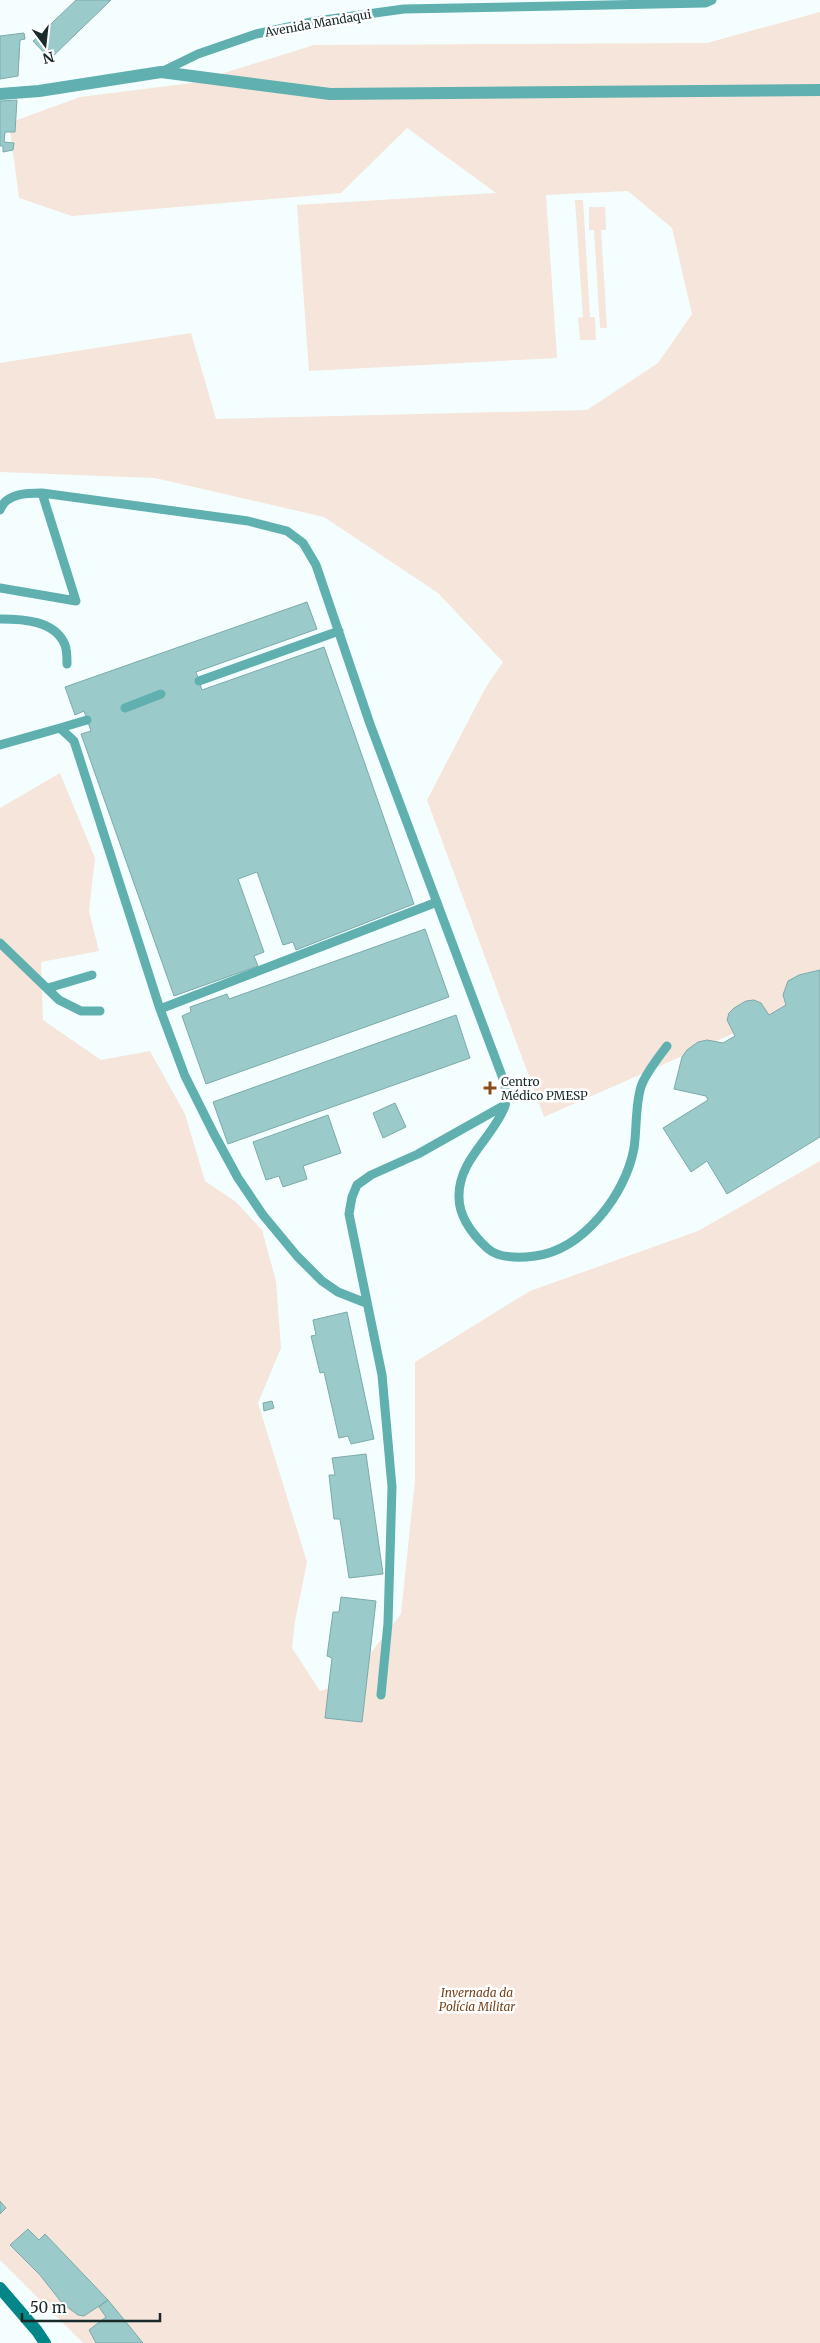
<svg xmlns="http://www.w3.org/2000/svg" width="820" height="2343" font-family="Merriweather,serif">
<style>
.green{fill:#f5e5da}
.building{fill:#9bcaca;stroke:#7caaaa}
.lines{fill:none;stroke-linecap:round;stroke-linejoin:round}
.lane{stroke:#60b0b0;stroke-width:9}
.street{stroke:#60b0b0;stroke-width:12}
.secondary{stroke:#038687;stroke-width:12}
.poi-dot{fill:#8c4b16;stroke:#fff;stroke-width:2}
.labels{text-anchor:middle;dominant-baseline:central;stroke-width:5;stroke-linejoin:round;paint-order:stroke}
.street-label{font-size:12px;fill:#182a2a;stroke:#fff}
.poi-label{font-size:12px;fill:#182a2a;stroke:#fff;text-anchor:start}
.park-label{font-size:12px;font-style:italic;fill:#77441e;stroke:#fff}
</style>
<rect width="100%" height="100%" fill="#f4fefe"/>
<path class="green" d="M 820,12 L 820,1004 L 814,998 L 544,1117 L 427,800 L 486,687 L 503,662 L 438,593 L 324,517 L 155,478 L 0,472 L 0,363 L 191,333 L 216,419 L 587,410 L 658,363 L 692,314 L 672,228 L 628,191 L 546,195 L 557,358 L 309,371 L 297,205 L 496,193 L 407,128 L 341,193 L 72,216 L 19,198 L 9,123 L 80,97 L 192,83 L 314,45 L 707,43 Z
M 575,200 L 583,200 L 590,317 L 595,317 L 596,340 L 580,340 L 578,318 L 583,317 Z
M 589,207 L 605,207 L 606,230 L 601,230 L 607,328 L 600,328 L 594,230 L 589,230 Z
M 60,773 L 95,858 L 89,911 L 99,951 L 41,962 L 43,1020 L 101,1060 L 150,1051 L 185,1114 L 205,1181 L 236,1202 L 262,1230 L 276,1281 L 281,1348 L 258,1403 L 307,1562 L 295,1621 L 292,1648 L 320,1691 L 349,1681 L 401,1614 L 415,1480 L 415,1362 L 530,1291 L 698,1231 L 820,1161 L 820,2343 L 83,2343 L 0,2260 L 0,808 Z"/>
<path class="building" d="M 76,0 L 111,0 L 50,59 L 33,41 Z
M 24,33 L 25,39 L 20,40 L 18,76 L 0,79 L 0,36 Z
M 17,100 L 15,132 L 5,132 L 4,142 L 14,143 L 13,150 L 3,152 L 3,146 L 0,146 L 0,101 Z
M 307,602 L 317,629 L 196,672 L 202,690 L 324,647 L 414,904 L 296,950 L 293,942 L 283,945 L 257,872 L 238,879 L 264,952 L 254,956 L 258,966 L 174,996 L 81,734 L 91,731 L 84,711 L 75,715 L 65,687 Z
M 425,929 L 449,997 L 206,1084 L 182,1016 L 191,1012 L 190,1007 L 227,994 L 229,999 Z
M 820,970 L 820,1137 L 727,1194 L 707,1161 L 691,1172 L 663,1128 L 708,1100 L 706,1096 L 674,1089 L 682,1057 L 687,1050 L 698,1042 L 707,1040 L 723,1043 L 735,1036 L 727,1020 L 729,1013 L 734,1008 L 746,1001 L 754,1000 L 761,1003 L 769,1015 L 786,1005 L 783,995 L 788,981 L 799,975 Z
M 456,1015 L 470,1058 L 228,1144 L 213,1102 Z
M 395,1103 L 406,1127 L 383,1138 L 373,1113 Z
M 328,1115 L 341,1153 L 303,1166 L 307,1179 L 283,1187 L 279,1176 L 266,1180 L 253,1142 Z
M 347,1312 L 374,1439 L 351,1444 L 348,1436 L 339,1438 L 324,1372 L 320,1373 L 311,1336 L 316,1335 L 313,1320 Z
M 272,1401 L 274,1408 L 264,1411 L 263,1403 Z
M 366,1454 L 383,1574 L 349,1578 L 340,1519 L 334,1519 L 329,1475 L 335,1475 L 332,1458 Z
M 341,1597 L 376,1601 L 362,1722 L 325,1718 L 332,1658 L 327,1656 L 333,1612 L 339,1612 Z
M 0,2201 L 6,2208 L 0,2214 Z
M 28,2229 L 39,2240 L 45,2234 L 108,2300 L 84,2316 L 78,2315 L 62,2303 L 40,2275 L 10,2245 Z
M 108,2300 L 143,2343 L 96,2343 L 89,2330 L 106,2317 L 99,2307 Z"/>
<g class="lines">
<path class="lane" d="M 161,72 L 198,54 L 256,34 L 316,21 L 404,9 L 705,3 L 712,0
M 0,510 C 6,493 28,493 42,493 L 248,521 L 287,531 L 303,543 L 316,565 L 370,724 L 505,1084 C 505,1091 507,1100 505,1106 C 493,1138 458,1160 459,1197 C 459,1217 473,1235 487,1248 C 499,1259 520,1258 535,1256 C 583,1250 626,1194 634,1148 C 637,1130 635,1101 642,1084 C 648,1070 658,1058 667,1046
M 0,588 L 76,601 L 42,493
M 0,619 C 22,619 55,620 65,645 C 67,650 67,658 67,664
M 199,681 L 339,631
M 125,708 L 161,694
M 60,728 L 87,720
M 0,745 L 60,728 L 74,741 L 160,1009 L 185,1076 L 214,1134 L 238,1178 L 263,1215 L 297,1256 L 322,1281 L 338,1292 L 366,1303
M 0,943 L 59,1000 L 81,1011 L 100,1011
M 48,988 L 92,975
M 160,1009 L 437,902
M 381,1695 L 388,1623 L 392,1487 L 382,1375 L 349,1214 L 352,1197 L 357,1185 L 371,1175 L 418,1154 L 505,1105"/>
<path class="street" d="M 0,94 L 39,91 L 161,72 L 330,94 L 820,90"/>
<path class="secondary" d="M 0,2288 L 37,2331 L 45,2343"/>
</g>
<path class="poi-dot" d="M487.5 1080.5h5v5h5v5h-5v5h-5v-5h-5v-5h5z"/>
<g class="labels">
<g class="street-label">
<text transform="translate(318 23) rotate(-10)">Avenida Mandaqui</text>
</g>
<g class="poi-label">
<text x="501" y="1081">Centro<tspan x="501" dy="14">Médico PMESP</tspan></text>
</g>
<g class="park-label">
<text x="477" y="1992">Invernada da<tspan x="477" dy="14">Polícia Militar</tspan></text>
</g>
</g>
<g transform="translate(45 45) rotate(165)" stroke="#ffffff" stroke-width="4" paint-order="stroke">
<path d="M0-4L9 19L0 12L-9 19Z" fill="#182a2a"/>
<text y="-8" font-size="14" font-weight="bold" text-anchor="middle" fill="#182a2a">N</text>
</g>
<path d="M22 2313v8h138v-8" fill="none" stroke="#182a2a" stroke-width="2.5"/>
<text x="30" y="2313" font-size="15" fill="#182a2a" stroke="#ffffff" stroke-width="4" paint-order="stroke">50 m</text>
</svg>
